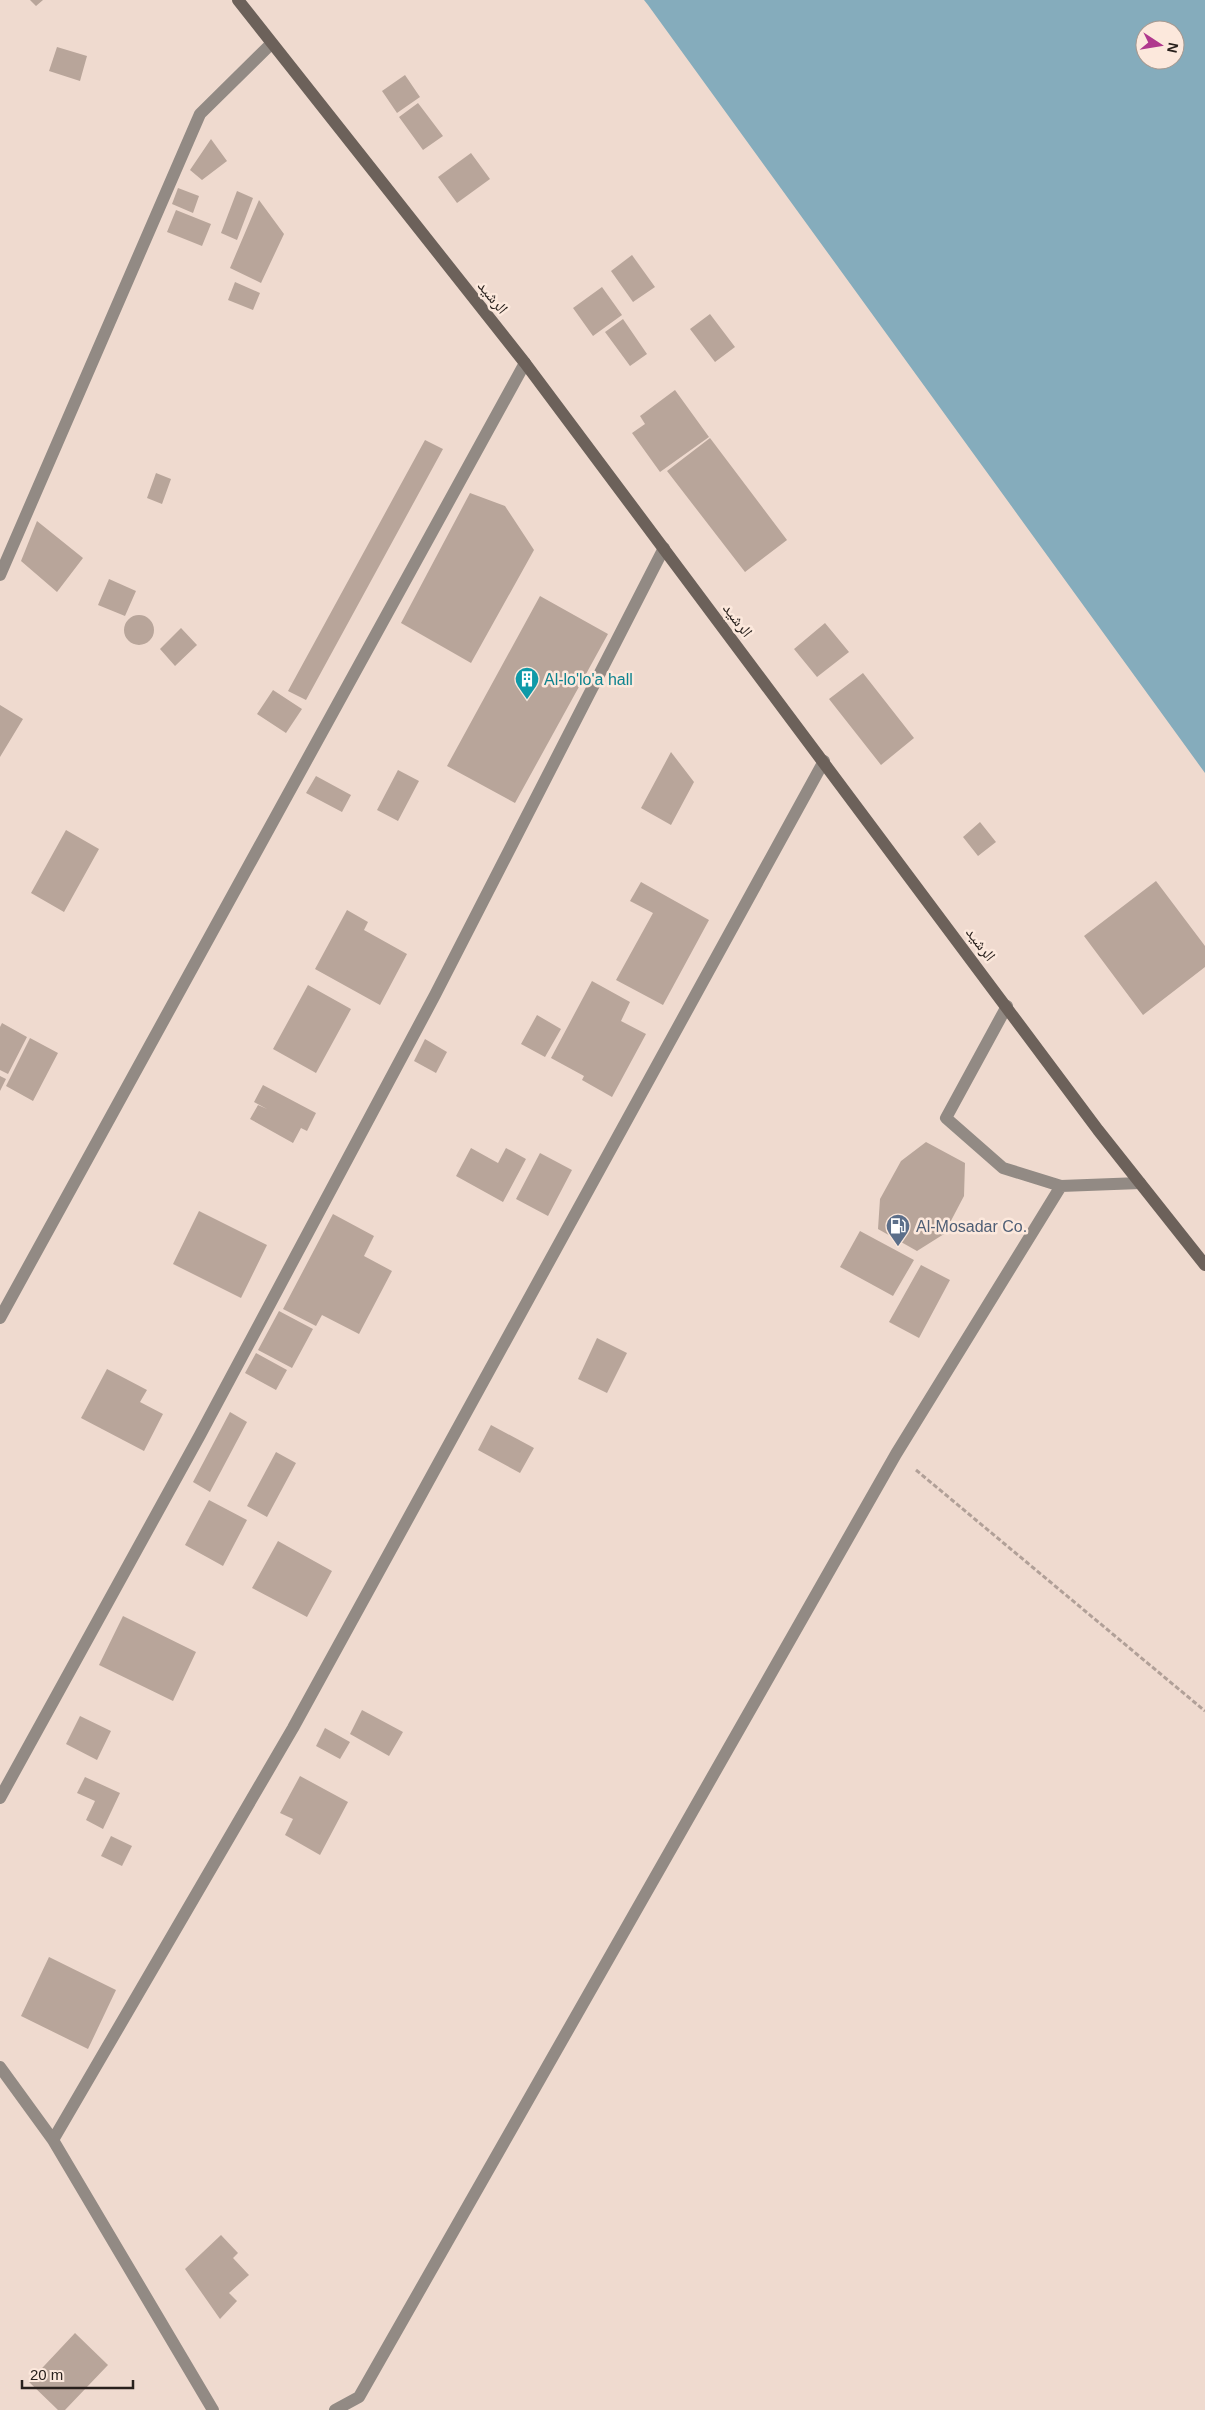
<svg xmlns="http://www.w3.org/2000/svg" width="1205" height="2410" font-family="Arial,'Noto Naskh Arabic',sans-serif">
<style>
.water{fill:#85acbc;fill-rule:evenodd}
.building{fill:#b8a59a}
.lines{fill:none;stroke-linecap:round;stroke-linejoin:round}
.path{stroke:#b1a098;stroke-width:3;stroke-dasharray:5 2.5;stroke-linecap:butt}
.lane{stroke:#928a84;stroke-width:12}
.street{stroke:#928a84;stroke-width:12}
.secondary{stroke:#6c615a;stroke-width:12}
.labels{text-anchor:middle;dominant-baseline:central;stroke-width:5;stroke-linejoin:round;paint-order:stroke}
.street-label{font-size:16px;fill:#28201c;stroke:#fce8dc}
.culture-label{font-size:16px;fill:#0d838f;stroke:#fce8dc;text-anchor:start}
.service-label{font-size:16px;fill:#4e5e75;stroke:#fce8dc;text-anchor:start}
</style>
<rect width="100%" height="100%" fill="#efdacf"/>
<path class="water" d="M 644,0 L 1205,0 L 1205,773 L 648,5 ZM 1145,30 L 1175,30 L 1175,60 L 1145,60 Z"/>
<path class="building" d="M 30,0 L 43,0 L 36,6 Z
M 57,47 L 87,56 L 80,81 L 49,71 Z
M 405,75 L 420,97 L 397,113 L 382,91 Z
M 418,103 L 443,136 L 423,150 L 399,117 Z
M 211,139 L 227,161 L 202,180 L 190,170 Z
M 471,153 L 490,179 L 457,203 L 438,177 Z
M 178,188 L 199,196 L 193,213 L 172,204 Z
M 237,191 L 253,198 L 237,240 L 221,233 Z
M 259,200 L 284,234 L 261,283 L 230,268 Z
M 176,210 L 211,224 L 202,246 L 167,232 Z
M 632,255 L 655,287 L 633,302 L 611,271 Z
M 235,282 L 260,293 L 253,310 L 228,300 Z
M 602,287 L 622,315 L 593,336 L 573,308 Z
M 710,314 L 735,347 L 715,362 L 690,329 Z
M 623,319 L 647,354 L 630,366 L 605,332 Z
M 675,390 L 709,437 L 660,472 L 632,433 L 645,424 L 640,416 Z
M 710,438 L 787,540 L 745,572 L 667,471 Z
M 425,440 L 443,449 L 306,700 L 288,691 Z
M 156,473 L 171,479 L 162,504 L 147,498 Z
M 470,493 L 505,506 L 534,550 L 471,663 L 401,623 Z
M 37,521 L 83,558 L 57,592 L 21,561 Z
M 109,579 L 136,591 L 125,616 L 98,605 Z
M 540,596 L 608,634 L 515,803 L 447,766 Z
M124 630a15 15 0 1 1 30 0a15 15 0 1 1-30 0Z
M 825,623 L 849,652 L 817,677 L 794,649 Z
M 181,628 L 197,645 L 175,666 L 160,649 Z
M 863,673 L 914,738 L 881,765 L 829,699 Z
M 273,690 L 302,709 L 286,733 L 257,714 Z
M 0,705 L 23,719 L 0,757 Z
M 671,752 L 694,782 L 671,825 L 641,808 Z
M 398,770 L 419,781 L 398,821 L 377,810 Z
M 316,776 L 351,795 L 342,812 L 306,793 Z
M 980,822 L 996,842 L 978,856 L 963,837 Z
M 66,830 L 99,849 L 64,912 L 31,893 Z
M 1156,881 L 1205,946 L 1205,967 L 1143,1015 L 1084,936 Z
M 641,882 L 709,920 L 663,1005 L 616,980 L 653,913 L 630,901 Z
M 347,910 L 368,922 L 364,930 L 407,954 L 380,1005 L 315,969 Z
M 592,981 L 630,1002 L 621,1021 L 646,1034 L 612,1097 L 582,1080 L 584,1076 L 551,1058 Z
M 308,985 L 351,1009 L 316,1073 L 273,1049 Z
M 537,1015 L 561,1029 L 545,1057 L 521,1044 Z
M 2,1023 L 27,1037 L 8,1074 L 0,1070 L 0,1027 Z
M 30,1038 L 58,1053 L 33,1101 L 6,1086 Z
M 425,1039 L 447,1052 L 436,1073 L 414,1061 Z
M 0,1076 L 6,1079 L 0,1091 Z
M 263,1085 L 316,1113 L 307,1131 L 301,1128 L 293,1143 L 250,1119 L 258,1105 L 267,1109 L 254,1102 Z
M 926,1142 L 965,1163 L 964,1196 L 944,1234 L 917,1251 L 878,1229 L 880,1199 L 901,1161 Z
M 471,1148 L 498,1163 L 506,1148 L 526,1159 L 503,1202 L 456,1176 Z
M 540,1153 L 572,1170 L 548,1216 L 516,1199 Z
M 199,1211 L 267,1245 L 241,1298 L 173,1264 Z
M 333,1214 L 374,1236 L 364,1256 L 392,1271 L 359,1334 L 322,1315 L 316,1326 L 283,1309 Z
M 860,1231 L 914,1260 L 893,1296 L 840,1267 Z
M 921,1265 L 950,1280 L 919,1338 L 889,1322 Z
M 279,1311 L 313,1329 L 292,1368 L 258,1350 Z
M 597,1338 L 627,1353 L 607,1393 L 578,1379 Z
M 256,1353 L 287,1370 L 276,1390 L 245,1373 Z
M 107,1369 L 147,1390 L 140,1402 L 163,1414 L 144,1451 L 81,1418 Z
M 230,1412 L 247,1422 L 210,1492 L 193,1482 Z
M 491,1425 L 534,1448 L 520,1473 L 478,1450 Z
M 276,1452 L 296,1463 L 267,1517 L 247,1506 Z
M 209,1500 L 247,1520 L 223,1566 L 185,1545 Z
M 278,1541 L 332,1571 L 307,1617 L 252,1588 Z
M 123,1616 L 196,1652 L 173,1701 L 99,1665 Z
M 362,1710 L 403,1732 L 389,1756 L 350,1734 Z
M 80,1716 L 111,1731 L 97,1760 L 66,1744 Z
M 325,1728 L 350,1742 L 340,1759 L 316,1746 Z
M 300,1776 L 348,1802 L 320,1855 L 285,1835 L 293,1819 L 280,1813 Z
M 85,1777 L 120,1793 L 103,1829 L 86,1820 L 95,1801 L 77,1793 Z
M 111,1836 L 132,1846 L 122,1866 L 101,1856 Z
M 49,1957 L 116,1990 L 88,2049 L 21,2016 Z
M 221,2235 L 238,2253 L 233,2258 L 249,2275 L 229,2293 L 237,2301 L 220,2319 L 185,2269 Z
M 75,2333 L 108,2365 L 65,2410 L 58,2410 L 29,2382 Z"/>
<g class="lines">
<path class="path" d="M 916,1470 L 1205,1711"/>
<path class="lane" d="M 1007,1006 L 946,1118 L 1003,1168 L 1061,1186 L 1140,1183
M 0,1318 L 525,363
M 335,2410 L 359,2397 L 896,1454 L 1061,1186"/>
<path class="street" d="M 0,575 L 200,114 L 271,44
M 0,1798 L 200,1435 L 435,995 L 664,548
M 0,2067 L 53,2140 L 213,2410
M 53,2140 L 293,1728 L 824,761"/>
<path class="secondary" d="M 238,0 L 525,363 L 1098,1130 L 1205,1265"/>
</g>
<defs>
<symbol id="building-pin" viewBox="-11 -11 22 30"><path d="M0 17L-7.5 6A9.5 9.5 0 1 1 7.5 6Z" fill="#0f9aa8" stroke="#fce8dc"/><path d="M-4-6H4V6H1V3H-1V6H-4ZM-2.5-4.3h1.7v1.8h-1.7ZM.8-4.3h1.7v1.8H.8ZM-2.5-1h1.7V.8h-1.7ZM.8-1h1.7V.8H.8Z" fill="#fff"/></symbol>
<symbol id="fuel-pin" viewBox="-11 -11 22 30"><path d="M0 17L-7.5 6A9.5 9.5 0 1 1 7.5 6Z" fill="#5c6f8a" stroke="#fce8dc"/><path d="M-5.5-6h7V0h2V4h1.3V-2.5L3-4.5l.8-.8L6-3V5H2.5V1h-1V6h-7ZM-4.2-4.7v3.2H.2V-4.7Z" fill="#fff"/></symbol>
</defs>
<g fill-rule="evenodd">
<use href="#building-pin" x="513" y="665" width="28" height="38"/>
<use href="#fuel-pin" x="884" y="1212" width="28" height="38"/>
</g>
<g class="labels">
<g class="street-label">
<text transform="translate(493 297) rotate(51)">الرشيد</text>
<text transform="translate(738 620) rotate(53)">الرشيد</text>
<text transform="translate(981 944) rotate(53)">الرشيد</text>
</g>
<g class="culture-label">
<text x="544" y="679">Al-lo'lo'a hall</text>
</g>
<g class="service-label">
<text x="916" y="1226">Al-Mosadar Co.</text>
</g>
</g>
<g transform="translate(1160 45) rotate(102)"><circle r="24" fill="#fce8dc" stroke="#a7988f"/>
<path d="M0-4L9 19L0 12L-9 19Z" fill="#b0388d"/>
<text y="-8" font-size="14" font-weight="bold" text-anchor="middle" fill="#28201c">N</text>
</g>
<path d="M22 2380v8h111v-8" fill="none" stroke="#28201c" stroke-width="2.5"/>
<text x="30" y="2380" font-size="15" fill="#28201c" stroke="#fce8dc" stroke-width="4" paint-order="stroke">20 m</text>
</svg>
